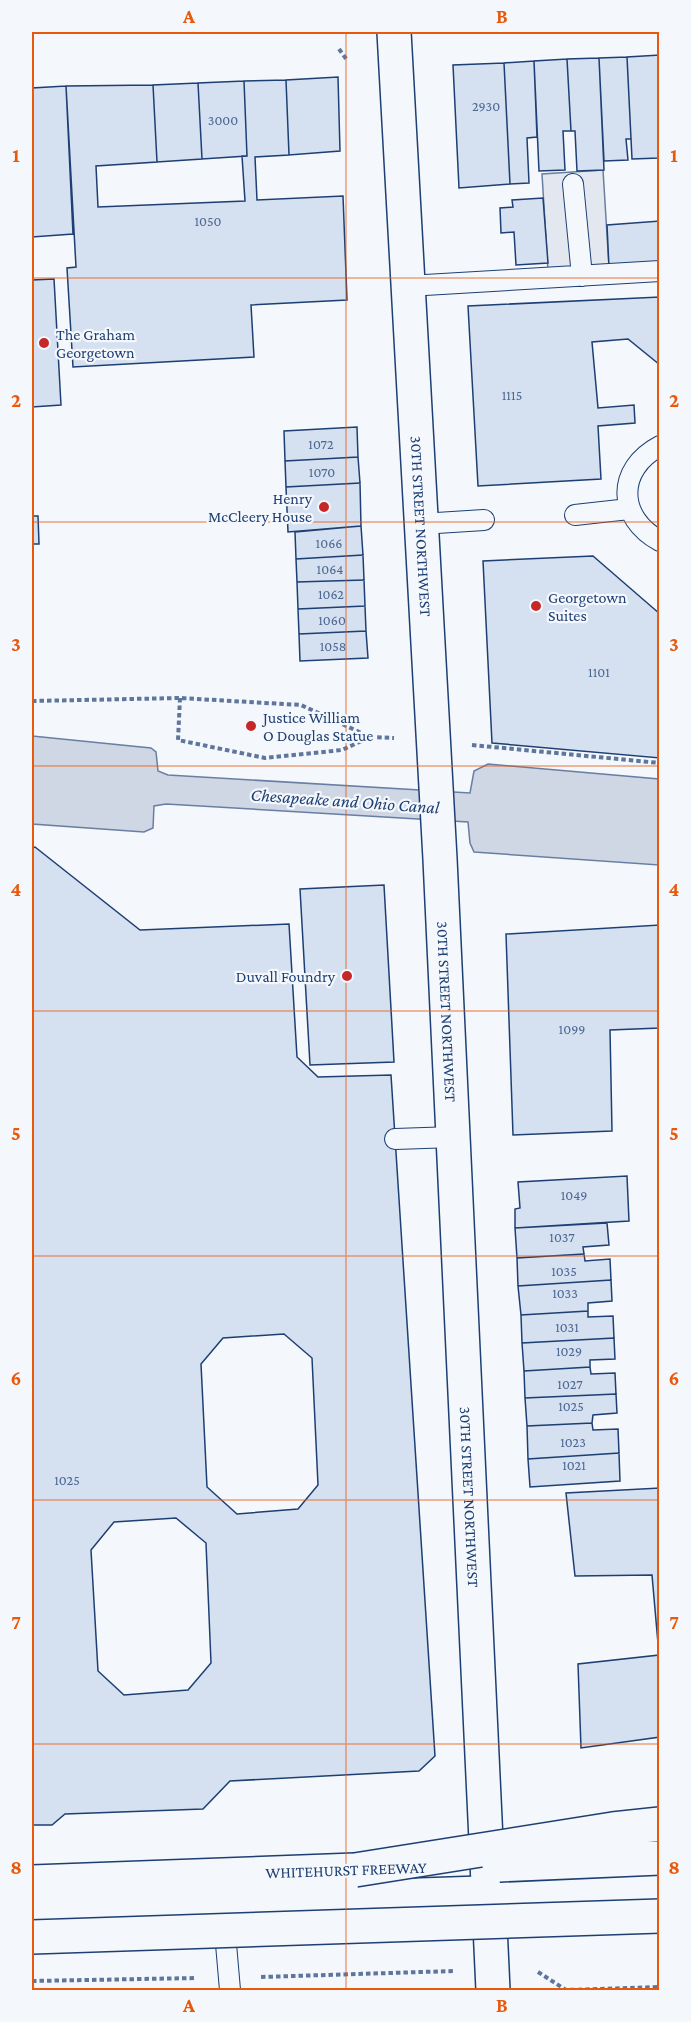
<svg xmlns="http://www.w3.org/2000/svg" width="691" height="2022" font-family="'Crimson Pro',serif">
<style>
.parking{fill:#e3e8f0;stroke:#687fa3;stroke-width:1.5}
.water{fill:#cfd7e4;stroke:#687fa3;stroke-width:1.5}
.building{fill:#d5e0f0;stroke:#1d3f73;stroke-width:1.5;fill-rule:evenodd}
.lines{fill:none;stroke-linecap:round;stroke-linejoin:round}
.lane-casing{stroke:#1d3f73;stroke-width:22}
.street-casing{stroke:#1d3f73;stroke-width:36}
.secondary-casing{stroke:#1d3f73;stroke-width:36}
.highway-casing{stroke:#1d3f73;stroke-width:36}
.path{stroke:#5e769c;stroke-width:4;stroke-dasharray:4.5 3;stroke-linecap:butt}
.lane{stroke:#f4f7fb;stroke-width:20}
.street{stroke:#f4f7fb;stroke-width:33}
.secondary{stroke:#f4f7fb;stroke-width:33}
.highway{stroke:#f4f7fb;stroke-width:33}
.highway-bridge-casing{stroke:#1d3f73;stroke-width:36;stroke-linecap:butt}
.highway-bridge{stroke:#f4f7fb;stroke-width:33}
.grid{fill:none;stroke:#e8590c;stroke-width:1.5;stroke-opacity:0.55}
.poi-dot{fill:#c62828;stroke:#f4f7fb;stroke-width:2}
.labels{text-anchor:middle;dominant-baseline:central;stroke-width:4.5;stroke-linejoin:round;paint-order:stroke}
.number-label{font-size:14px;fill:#4b6792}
.poi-label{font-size:16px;fill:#1d3f73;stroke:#f4f7fb;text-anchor:start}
.street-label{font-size:16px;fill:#1d3f73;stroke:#f4f7fb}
.water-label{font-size:18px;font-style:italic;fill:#1d3f73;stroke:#f4f7fb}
.neatline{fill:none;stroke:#e8590c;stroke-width:2}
.grid-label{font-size:20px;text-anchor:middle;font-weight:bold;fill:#e8590c}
</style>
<rect width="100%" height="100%" fill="#f4f7fb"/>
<path class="parking" d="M 603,170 L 609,267 L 548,271 L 542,174 Z"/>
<path class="water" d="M 32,736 L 151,748 L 156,752 L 158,771 L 168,775 L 470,793 L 474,771 L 488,764 L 659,779 L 659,865 L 474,852 L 470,843 L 468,822 L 166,804 L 154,806 L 153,828 L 144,832 L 32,824 Z"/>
<path class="building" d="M 660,55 L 659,158 L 632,159 L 627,57 Z
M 627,57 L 631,139 L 626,139 L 628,160 L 604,161 L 599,58 Z
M 599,58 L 604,170 L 577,171 L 575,131 L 571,131 L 567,59 Z
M 567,59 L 571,131 L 563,131 L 565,170 L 539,171 L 534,61 Z
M 534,61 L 537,137 L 527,138 L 529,183 L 510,184 L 504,63 Z
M 504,63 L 510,184 L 459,188 L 453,65 Z
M 338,77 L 340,151 L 289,155 L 286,80 Z
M 286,80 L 289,155 L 255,157 L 257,200 L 343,196 L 347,300 L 251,305 L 254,357 L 73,367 L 67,268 L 76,267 L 66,86 L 153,85 L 157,162 L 96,166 L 98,207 L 245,201 L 242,156 L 247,156 L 244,81 Z
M 244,81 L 247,156 L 202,159 L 198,83 Z
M 198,83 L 202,159 L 157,162 L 153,85 Z
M 66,86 L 73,234 L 32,237 L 32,88 Z
M 543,198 L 548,263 L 516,265 L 514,232 L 501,233 L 500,208 L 513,207 L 512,200 Z
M 660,221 L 660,263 L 609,267 L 607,225 Z
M 54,279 L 61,405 L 32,407 L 32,280 Z
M 660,297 L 660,365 L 628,339 L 592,342 L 598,408 L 634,405 L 635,423 L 598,426 L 601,479 L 478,486 L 468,306 Z
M 357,427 L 358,457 L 285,461 L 284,431 Z
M 358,457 L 360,483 L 286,487 L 285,461 Z
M 360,483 L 361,526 L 288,532 L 286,487 Z
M 32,516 L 38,516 L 39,544 L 32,544 Z
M 361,526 L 363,555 L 296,559 L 295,532 Z
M 363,555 L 364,580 L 297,582 L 296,559 Z
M 593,556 L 660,614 L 660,758 L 492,743 L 483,561 Z
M 364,580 L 365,606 L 298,609 L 297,582 Z
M 365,606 L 366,631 L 299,634 L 298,609 Z
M 366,631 L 368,658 L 300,661 L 299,634 Z
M 35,847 L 140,930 L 289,924 L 297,1057 L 318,1077 L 391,1075 L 435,1756 L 419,1771 L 230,1781 L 203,1809 L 65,1814 L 52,1825 L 32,1825 L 32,848 ZM 284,1334 L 312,1358 L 318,1485 L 298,1509 L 237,1514 L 207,1487 L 201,1364 L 223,1338 ZM 176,1518 L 206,1543 L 211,1663 L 188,1690 L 124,1695 L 98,1671 L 91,1550 L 114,1522 Z
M 384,885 L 394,1062 L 310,1065 L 300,889 Z
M 660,925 L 660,1028 L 610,1030 L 612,1131 L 513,1135 L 506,934 Z
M 627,1176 L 629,1221 L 515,1228 L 515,1209 L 520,1208 L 518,1182 Z
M 607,1223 L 609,1245 L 583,1247 L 584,1254 L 517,1258 L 515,1228 Z
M 584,1254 L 585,1261 L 610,1259 L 611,1280 L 518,1286 L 517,1258 Z
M 611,1280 L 612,1301 L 588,1303 L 588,1311 L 521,1315 L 518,1286 Z
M 588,1311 L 588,1317 L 613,1316 L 614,1338 L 522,1343 L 521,1315 Z
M 614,1338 L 615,1359 L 590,1360 L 590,1367 L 524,1371 L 522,1343 Z
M 590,1367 L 591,1374 L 615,1373 L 616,1394 L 525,1398 L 524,1371 Z
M 616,1394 L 617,1413 L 593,1415 L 592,1423 L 527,1426 L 525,1398 Z
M 592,1423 L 593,1430 L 618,1429 L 619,1453 L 528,1459 L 527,1426 Z
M 619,1453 L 620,1481 L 530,1487 L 528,1459 Z
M 660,1488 L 660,1737 L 581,1748 L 578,1664 L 659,1655 L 652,1575 L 575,1576 L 566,1493 Z"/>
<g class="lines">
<defs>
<path id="lane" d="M 573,184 L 582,276
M 408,286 L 660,271
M 660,446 C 616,469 617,518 660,541
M 575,515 L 629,509
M 421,524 L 484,520
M 395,1139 L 454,1137
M 224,1921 L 230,1990"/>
<g id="street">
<path id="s1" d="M 394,32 L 440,859 L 493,1990"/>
</g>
<path id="secondary" d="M 32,1908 L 660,1887"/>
<path id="highway" d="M 32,1882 L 355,1870"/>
</defs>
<use href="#lane" class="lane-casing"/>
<use href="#street" class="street-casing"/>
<use href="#secondary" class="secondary-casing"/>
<use href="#highway" class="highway-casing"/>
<path class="path" d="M 339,49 L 347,60
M 180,698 L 178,740 L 265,758 L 342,750 L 370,737
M 32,701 L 180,698 L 301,705 L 370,737 L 394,738
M 472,745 L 660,763
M 538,1972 L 566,1990 L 660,1987
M 261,1977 L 454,1971
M 32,1981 L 197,1978"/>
<use href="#lane" class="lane"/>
<use href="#street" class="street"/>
<use href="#secondary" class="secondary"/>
<use href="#highway" class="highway"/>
<defs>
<path id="highway-bridge" d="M 499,1865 L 660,1858
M 355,1870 L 613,1829 L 660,1824
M 32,1937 L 660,1916"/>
</defs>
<use href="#highway-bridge" class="highway-bridge-casing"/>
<use href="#highway-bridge" class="highway-bridge"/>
</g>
<path class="grid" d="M 346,32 L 346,1990M 32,278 L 660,278M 32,522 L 660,522M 32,766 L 660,766M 32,1011 L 660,1011M 32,1256 L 660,1256M 32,1500 L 660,1500M 32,1744 L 660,1744"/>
<g class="poi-dot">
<circle cx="44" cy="343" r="6"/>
<circle cx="324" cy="507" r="6"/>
<circle cx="536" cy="606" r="6"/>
<circle cx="251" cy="726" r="6"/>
<circle cx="347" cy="976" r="6"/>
</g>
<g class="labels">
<g class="number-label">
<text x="486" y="106">2930</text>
<text x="223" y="120">3000</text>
<text x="208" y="221">1050</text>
<text x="512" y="395">1115</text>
<text x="321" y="444">1072</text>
<text x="322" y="472">1070</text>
<text x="329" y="543">1066</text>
<text x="330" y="569">1064</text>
<text x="331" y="594">1062</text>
<text x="332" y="620">1060</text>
<text x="333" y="646">1058</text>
<text x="599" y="672">1101</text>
<text x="572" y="1029">1099</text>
<text x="574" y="1195">1049</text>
<text x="562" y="1237">1037</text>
<text x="564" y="1271">1035</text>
<text x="565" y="1293">1033</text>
<text x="567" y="1327">1031</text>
<text x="569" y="1351">1029</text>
<text x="570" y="1384">1027</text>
<text x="571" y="1406">1025</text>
<text x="573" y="1442">1023</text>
<text x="574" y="1465">1021</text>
<text x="67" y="1480">1025</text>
</g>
<g class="poi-label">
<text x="56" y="334">The Graham<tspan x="56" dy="18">Georgetown</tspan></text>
<text x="312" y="498" text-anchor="end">Henry<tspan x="312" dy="18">McCleery House</tspan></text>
<text x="548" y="597">Georgetown<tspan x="548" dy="18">Suites</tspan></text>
<text x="263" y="717">Justice William<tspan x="263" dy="18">O Douglas Statue</tspan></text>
<text x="335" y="976" text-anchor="end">Duvall Foundry</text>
</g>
<g class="street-label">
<text stroke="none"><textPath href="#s1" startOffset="495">30TH STREET NORTHWEST</textPath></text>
<text stroke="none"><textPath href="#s1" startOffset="981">30TH STREET NORTHWEST</textPath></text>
<text stroke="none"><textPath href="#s1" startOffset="1467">30TH STREET NORTHWEST</textPath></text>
<text transform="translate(346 1870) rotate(-2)">WHITEHURST FREEWAY</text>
</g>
<g class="water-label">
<text transform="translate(345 801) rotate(4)">Chesapeake and Ohio Canal</text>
</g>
</g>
<rect width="691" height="2022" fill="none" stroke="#f4f7fb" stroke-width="66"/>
<rect x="33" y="33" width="625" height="1956" class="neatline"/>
<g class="grid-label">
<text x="189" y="23">A</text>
<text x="502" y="23">B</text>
<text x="16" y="162">1</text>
<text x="674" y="162">1</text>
<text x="16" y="407">2</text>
<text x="674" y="407">2</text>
<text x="16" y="651">3</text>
<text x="674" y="651">3</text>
<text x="16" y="896">4</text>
<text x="674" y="896">4</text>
<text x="16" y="1140">5</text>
<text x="674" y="1140">5</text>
<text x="16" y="1385">6</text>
<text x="674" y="1385">6</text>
<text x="16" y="1629">7</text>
<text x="674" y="1629">7</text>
<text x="16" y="1874">8</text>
<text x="674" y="1874">8</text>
<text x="189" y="2012">A</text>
<text x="502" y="2012">B</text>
</g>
</svg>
